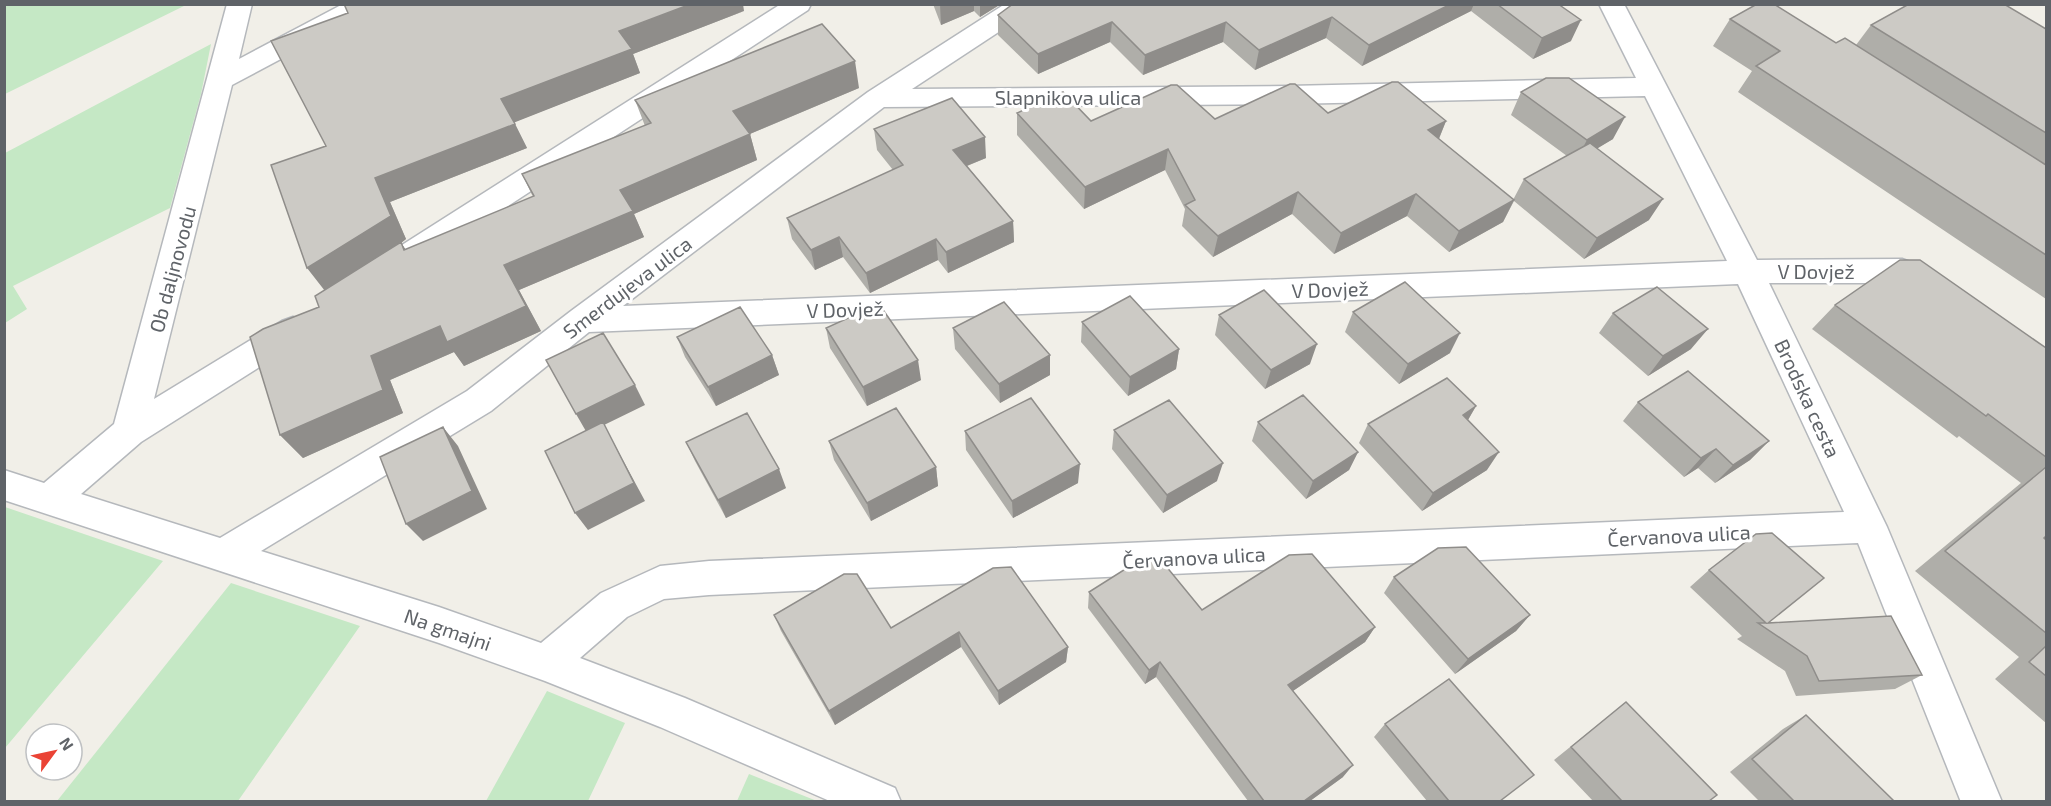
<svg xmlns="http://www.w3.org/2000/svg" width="2051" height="806" font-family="'Exo 2',sans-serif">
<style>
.green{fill:#c5e8c5}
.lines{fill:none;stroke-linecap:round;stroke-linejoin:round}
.minor-casing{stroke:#b5b8bc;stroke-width:3}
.minor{fill:#fff;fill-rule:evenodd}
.wall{fill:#afaea9}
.shaded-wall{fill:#8f8d8a}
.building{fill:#cccac5;stroke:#8f8d8a;stroke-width:1.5}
.labels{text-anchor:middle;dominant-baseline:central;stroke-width:6;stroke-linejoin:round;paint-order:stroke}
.street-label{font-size:20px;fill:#5f6368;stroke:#fff}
</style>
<rect width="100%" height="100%" fill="#f1efe8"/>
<path class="green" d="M 5,4 L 186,4 L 186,5 L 5,94 Z
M 211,44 L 201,94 L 170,208 L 13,286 L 27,309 L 5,323 L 5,153 Z
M 5,507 L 163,561 L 5,748 L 4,507 Z
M 231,583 L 360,626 L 238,801 L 57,801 Z
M 547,691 L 625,723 L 588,801 L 486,801 Z
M 749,774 L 817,801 L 737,801 Z"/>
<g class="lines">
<defs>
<path id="minor" d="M 227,4 L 252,4 L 239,59 L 343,4 L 376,4 L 373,10 L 232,85 L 154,399 L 282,321 L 293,317 L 304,321 L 309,330 L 304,339 L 141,442 L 81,494 L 220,538 L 467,391 L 571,311 L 868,92 L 1005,4 L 1035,4 L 1032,10 L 912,89 L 1289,86 L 1636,78 L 1599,4 L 1624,4 L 1757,260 L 1902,259 C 1917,264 1932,273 1939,287 L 1935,295 L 1924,299 L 1913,295 L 1896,283 L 1769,283 L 1887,527 L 2002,802 L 1961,802 L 1858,543 L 709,595 L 664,599 L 627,617 L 580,658 L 685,698 L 895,788 L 901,802 L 832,802 L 660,727 L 545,681 L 439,643 L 4,500 L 4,470 L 44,483 L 114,424 ZM 1645,96 L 1727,261 L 623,306 L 884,107 L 1289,104 ZM 1738,284 L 1844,512 L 709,561 L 660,566 L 601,593 L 541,643 L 439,607 L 261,551 L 491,411 L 589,332 Z
M 781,4 L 811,4 L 808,10 L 413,268 L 402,271 L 391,268 L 387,260 L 391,252 Z"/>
</defs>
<use href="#minor" class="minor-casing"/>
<use href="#minor" class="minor"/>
</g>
<path class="wall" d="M 933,4 L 1001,4 L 980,17 L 974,11 L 941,25 Z
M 1013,4 L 1558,4 L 1571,41 L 1533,59 L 1471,11 L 1362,66 L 1326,38 L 1255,70 L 1223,42 L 1143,75 L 1110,42 L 1038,74 L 998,35 L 998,15 Z
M 744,11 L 633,54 L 640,73 L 514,122 L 527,148 L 390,202 L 406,239 L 401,243 L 406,250 L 533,197 L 522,174 L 645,126 L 635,100 L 859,88 L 750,134 L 757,160 L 634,214 L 644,237 L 519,290 L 541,331 L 464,366 L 454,352 L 390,380 L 403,413 L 303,458 L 280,435 L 325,291 L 271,165 Z
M 1730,19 L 1836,43 L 1856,45 L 1871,25 L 2046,29 L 2046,299 L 1738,92 L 1752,71 L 1713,46 Z
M 1521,92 L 1613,139 L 1597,148 L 1649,220 L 1584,259 L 1514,201 L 1503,222 L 1449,252 L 1407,216 L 1334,254 L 1292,214 L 1213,257 L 1182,226 L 1185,209 L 1165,170 L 1084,209 L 1017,135 L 1017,113 L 1091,121 L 1215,119 L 1328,113 L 1446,121 L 1439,139 L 1513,200 L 1524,179 L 1567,156 L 1511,115 Z
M 874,129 L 986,158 L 967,166 L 1013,221 L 1014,242 L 948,273 L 938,260 L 870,293 L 843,257 L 815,270 L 792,239 L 787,218 L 893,170 L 877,150 Z
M 1835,305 L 2046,348 L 2046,536 L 2044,538 L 2046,540 L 2046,723 L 1995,679 L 2019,657 L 1915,571 L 2021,483 L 1959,436 L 1957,438 L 1812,329 Z
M 1353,312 L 1450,353 L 1399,384 L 1345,332 Z
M 1613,313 L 1691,349 L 1648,376 L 1599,333 Z
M 1219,315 L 1310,364 L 1265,389 L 1215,335 Z
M 1082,322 L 1179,349 L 1176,369 L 1128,396 L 1081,342 Z
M 826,328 L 921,380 L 867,406 L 830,348 Z
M 953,328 L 1050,355 L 1050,375 L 1000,403 L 955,349 Z
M 677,337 L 772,355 L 779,375 L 716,406 L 685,357 Z
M 1638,402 L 1769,441 L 1750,460 L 1715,483 L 1698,468 L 1684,477 L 1623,421 Z
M 1476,406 L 1468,420 L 1487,470 L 1422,511 L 1359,443 L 1368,424 Z
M 1258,422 L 1358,452 L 1349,470 L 1306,499 L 1252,441 Z
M 1114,430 L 1217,481 L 1163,513 L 1112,449 Z
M 965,431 L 1078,483 L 1013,518 L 966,450 Z
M 829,441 L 936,467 L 938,486 L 871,521 L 834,460 Z
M 686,442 L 786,488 L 726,518 L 695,461 Z
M 993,568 L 1068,647 L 1066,662 L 999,705 L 961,647 L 835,725 L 781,631 L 774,615 L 891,628 Z
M 1709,570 L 1768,623 L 1922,675 L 1895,689 L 1796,696 L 1785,671 L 1737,639 L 1742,636 L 1690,587 Z
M 1394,577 L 1530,615 L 1516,631 L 1455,674 L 1384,593 Z
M 1089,592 L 1202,610 L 1375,627 L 1365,642 L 1293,691 L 1343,777 L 1310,801 L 1248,801 L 1156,677 L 1145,684 L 1088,608 Z
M 1626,702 L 1709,801 L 1593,801 L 1554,760 Z
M 1806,715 L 1892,801 L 1759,801 L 1730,772 L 1783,729 Z
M 1385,724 L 1500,801 L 1427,801 L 1374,737 Z"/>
<path class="shaded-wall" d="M 691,4 L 743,4 L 744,11 L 633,54 L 640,73 L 513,123 L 501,99 L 619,31 Z
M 940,4 L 974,4 L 974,11 L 941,25 Z
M 980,4 L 1001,4 L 980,17 Z
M 1451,4 L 1474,4 L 1471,11 L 1362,66 L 1369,45 Z
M 1332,17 L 1326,38 L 1255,70 L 1259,50 Z
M 1581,20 L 1571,41 L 1533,59 L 1542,38 Z
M 1112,22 L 1110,42 L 1038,74 L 1038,54 Z
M 1226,22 L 1223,42 L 1143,75 L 1145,55 Z
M 855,61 L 859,88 L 740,138 L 733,111 Z
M 1625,117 L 1613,139 L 1575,162 L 1587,140 Z
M 1446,121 L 1437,143 L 1428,130 Z
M 515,124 L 527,148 L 390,202 L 406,239 L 401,243 L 418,267 L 325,291 L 307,268 L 375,178 Z
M 750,134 L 757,160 L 634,214 L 644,237 L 519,290 L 541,331 L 464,366 L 454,352 L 390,380 L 403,413 L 303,458 L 280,435 L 371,356 L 504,265 L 620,190 Z
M 985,137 L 986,158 L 954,171 L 953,150 Z
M 1168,149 L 1165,170 L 1084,209 L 1085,187 Z
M 1298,192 L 1292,214 L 1213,257 L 1218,236 Z
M 1416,194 L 1407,216 L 1334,254 L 1341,233 Z
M 1663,199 L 1649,220 L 1584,259 L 1597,238 Z
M 1514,200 L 1503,222 L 1449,252 L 1459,231 Z
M 1013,221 L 1014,242 L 948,273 L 946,252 Z
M 839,237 L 843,257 L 815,270 L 811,250 Z
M 936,239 L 938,260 L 870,293 L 866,273 Z
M 1708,329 L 1691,349 L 1648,376 L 1663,356 Z
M 1460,333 L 1450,353 L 1399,384 L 1408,364 Z
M 1317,344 L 1310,364 L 1265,389 L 1271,370 Z
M 1179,349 L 1176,369 L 1128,396 L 1130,377 Z
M 772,355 L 779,375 L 716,406 L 708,387 Z
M 1050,355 L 1050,375 L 1000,403 L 999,384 Z
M 918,360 L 921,380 L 867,406 L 863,387 Z
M 635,385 L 645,405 L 604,425 L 645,501 L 588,530 L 575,513 L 587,433 L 576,414 Z
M 1476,406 L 1465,425 L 1463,415 Z
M 443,427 L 458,446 L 487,509 L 423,541 L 406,524 Z
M 1769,441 L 1750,460 L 1715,483 L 1733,465 Z
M 1716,449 L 1698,468 L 1684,477 L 1701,458 Z
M 1358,452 L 1349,470 L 1306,499 L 1313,481 Z
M 1499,452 L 1487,470 L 1422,511 L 1433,493 Z
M 1223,463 L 1217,481 L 1163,513 L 1167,495 Z
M 1080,464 L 1078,483 L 1013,518 L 1012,501 Z
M 936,467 L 938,486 L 871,521 L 867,503 Z
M 779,469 L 786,488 L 726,518 L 718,500 Z
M 1530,615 L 1516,631 L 1455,674 L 1468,659 Z
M 1375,627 L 1365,642 L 1281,699 L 1288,685 Z
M 959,632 L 961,647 L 835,725 L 829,711 Z
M 1068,647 L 1066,662 L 999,705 L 998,691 Z
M 1160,662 L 1156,677 L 1145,684 L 1149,670 Z
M 1353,765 L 1343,777 L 1310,801 L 1304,801 Z"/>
<path class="building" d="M 344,4 L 691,4 L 619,31 L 632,49 L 501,99 L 515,124 L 375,178 L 391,216 L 307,268 L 271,165 L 326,146 L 271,41 L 348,13 Z
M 1013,4 L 1451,4 L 1369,45 L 1332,17 L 1259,50 L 1226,22 L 1145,55 L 1112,22 L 1038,54 L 998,15 Z
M 1497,4 L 1558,4 L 1581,20 L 1542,38 Z
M 1757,4 L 1774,4 L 1836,43 L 1845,38 L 2046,165 L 2046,255 L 1756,66 L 1780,51 L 1730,19 Z
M 1909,4 L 2004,4 L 2046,29 L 2046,133 L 1871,25 Z
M 822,24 L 855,61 L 733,111 L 750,134 L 620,190 L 633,211 L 504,265 L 526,306 L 447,342 L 440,326 L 371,356 L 383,390 L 280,435 L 250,337 L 263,329 L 319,307 L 315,296 L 401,242 L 404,250 L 534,196 L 522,174 L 651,123 L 635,100 Z
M 1546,78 L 1569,78 L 1625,117 L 1587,140 L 1521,92 Z
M 1392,82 L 1398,82 L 1446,121 L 1428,130 L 1514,200 L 1459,231 L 1416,194 L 1341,233 L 1298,192 L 1218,236 L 1185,205 L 1195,200 L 1168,149 L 1085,187 L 1017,113 L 1063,92 L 1091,121 L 1171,85 L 1177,85 L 1215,119 L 1290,84 L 1295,84 L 1328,113 Z
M 952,98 L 985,137 L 953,150 L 1013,221 L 946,252 L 936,239 L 866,273 L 839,237 L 811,250 L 787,218 L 903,165 L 874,129 Z
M 1590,143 L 1663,199 L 1597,238 L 1524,179 Z
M 1900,260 L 1920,260 L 2046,348 L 2046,457 L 1988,414 L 1986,416 L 1835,305 Z
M 1405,282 L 1460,333 L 1408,364 L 1353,312 Z
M 1657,287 L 1708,329 L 1663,356 L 1613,313 Z
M 1264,290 L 1317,344 L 1271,370 L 1219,315 Z
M 1130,296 L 1179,349 L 1130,377 L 1082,322 Z
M 1004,302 L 1050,355 L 999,384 L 953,328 Z
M 879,304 L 918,360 L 863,387 L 826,328 Z
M 740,307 L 772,355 L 708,387 L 677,337 Z
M 603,333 L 635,385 L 576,414 L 546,360 Z
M 1688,371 L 1769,441 L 1733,465 L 1716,449 L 1701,458 L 1638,402 Z
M 1447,378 L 1476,406 L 1463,415 L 1499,452 L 1433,493 L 1368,424 Z
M 1303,395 L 1358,452 L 1313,481 L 1258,422 Z
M 1031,398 L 1080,464 L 1012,501 L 965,431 Z
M 1169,400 L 1223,463 L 1167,495 L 1114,430 Z
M 896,408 L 936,467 L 867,503 L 829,441 Z
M 747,413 L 779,469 L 718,500 L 686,442 Z
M 603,422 L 634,483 L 575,513 L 545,451 Z
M 443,427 L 472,491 L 406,524 L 380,457 Z
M 2046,467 L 2046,536 L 2044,538 L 2046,540 L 2046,633 L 1945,551 Z
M 1772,533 L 1824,578 L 1768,623 L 1891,616 L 1922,675 L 1819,681 L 1807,656 L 1758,623 L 1766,623 L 1709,570 L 1756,534 Z
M 1466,547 L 1530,615 L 1468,659 L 1394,577 L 1438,548 Z
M 1312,554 L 1375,627 L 1288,685 L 1353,765 L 1304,801 L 1264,801 L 1160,662 L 1149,670 L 1089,592 L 1138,561 L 1161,560 L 1202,610 L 1289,555 Z
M 1011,567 L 1068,647 L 998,691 L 959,632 L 829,711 L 774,615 L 844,574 L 857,574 L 891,628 L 993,568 Z
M 2046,646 L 2046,676 L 2029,662 Z
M 1449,679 L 1534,775 L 1500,801 L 1449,801 L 1385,724 Z
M 1626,702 L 1717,795 L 1709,801 L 1622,801 L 1571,747 Z
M 1806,715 L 1894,801 L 1794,801 L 1752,759 Z"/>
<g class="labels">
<g class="street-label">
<text x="1068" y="97">Slapnikova ulica</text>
<text transform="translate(172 269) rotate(-75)">Ob daljnovodu</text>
<text x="1816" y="271">V Dovjež</text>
<text transform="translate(627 287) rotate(-37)">Smerdujeva ulica</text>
<text transform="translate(1330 289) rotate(-2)">V Dovjež</text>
<text transform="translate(845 309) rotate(-2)">V Dovjež</text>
<text transform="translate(1808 398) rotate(65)">Brodska cesta</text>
<text transform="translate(1679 535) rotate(-3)">Červanova ulica</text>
<text transform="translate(1194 557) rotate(-3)">Červanova ulica</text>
<text transform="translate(448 629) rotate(19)">Na gmajni</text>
</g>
</g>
<rect width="2051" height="806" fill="none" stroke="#5f6368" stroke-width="12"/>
<g transform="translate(54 752) rotate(57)"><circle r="28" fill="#ffffff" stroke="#bfc1c3" stroke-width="1.5"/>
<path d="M0-4.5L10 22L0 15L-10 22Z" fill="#ea4335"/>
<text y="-9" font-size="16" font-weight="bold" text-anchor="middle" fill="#5f6368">N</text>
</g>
</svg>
